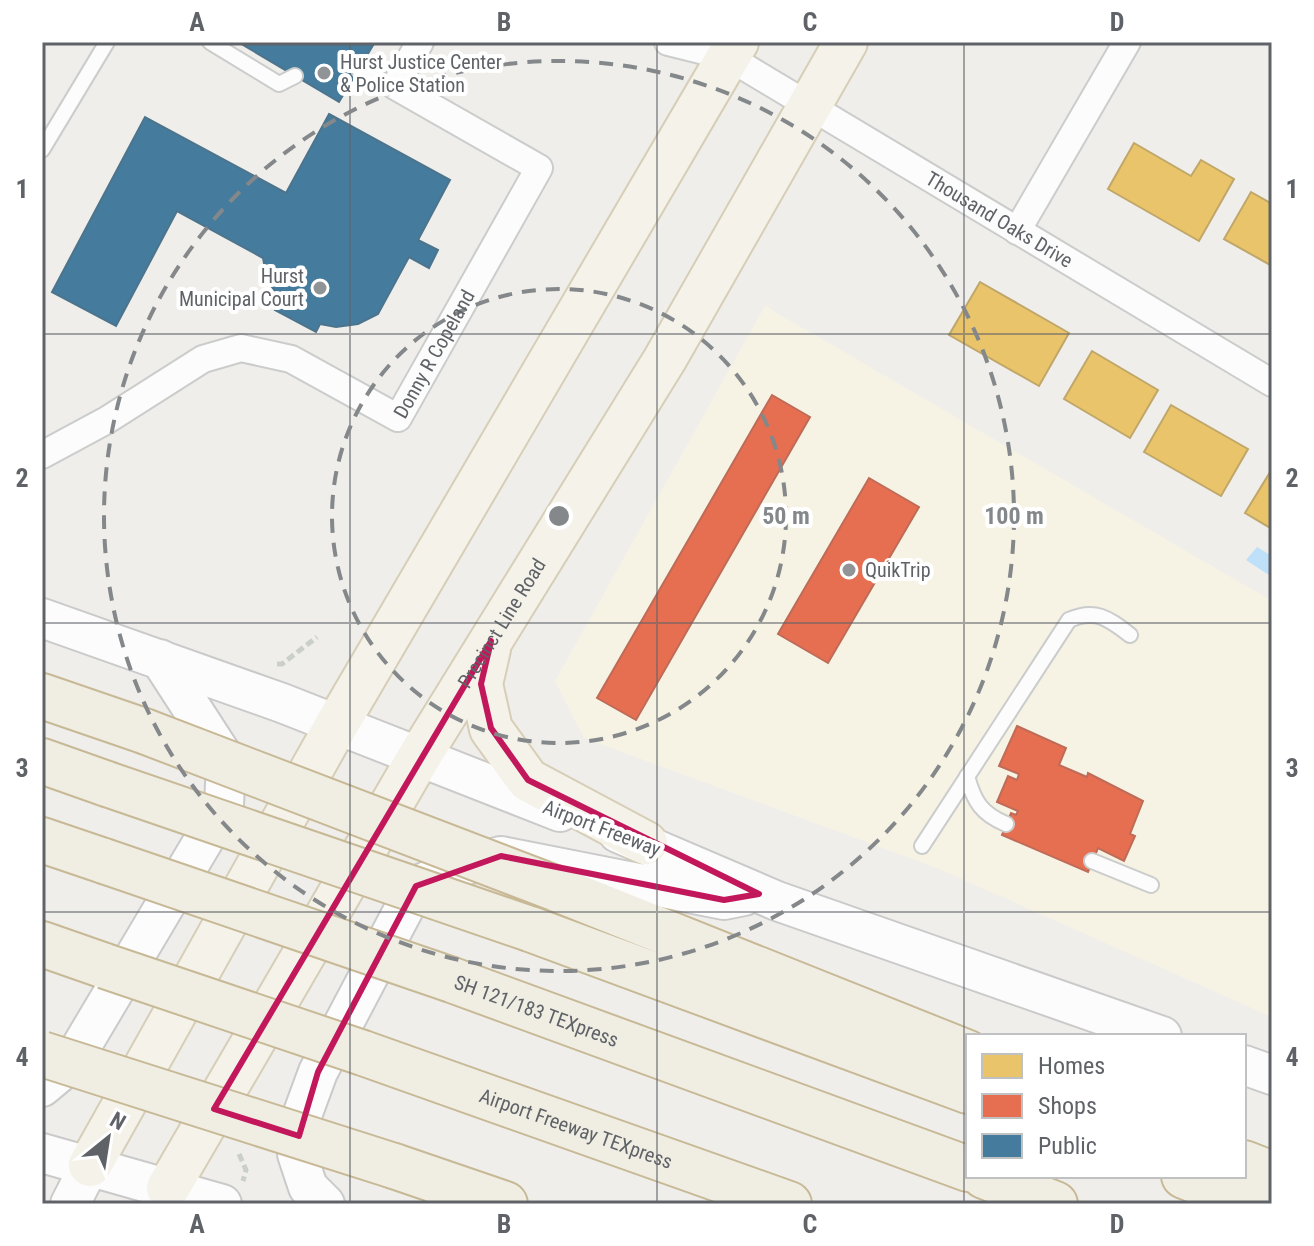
<svg xmlns="http://www.w3.org/2000/svg" width="1314" height="1246" font-family="'Roboto Condensed',sans-serif">
<style>
.commercial{fill:#f7f3e4}
.water{fill:#bfe0f9}
.homes{fill:#e9c46a;stroke:#c0a769;stroke-width:2}
.shops{fill:#e76f51;stroke:#be6b58;stroke-width:2}
.public{fill:#457b9d;stroke:#4d748d;stroke-width:2}
.lines{fill:none;stroke-linecap:round;stroke-linejoin:round}
.service-casing{stroke:#cbcccc;stroke-width:18}
.minor-casing{stroke:#cbcccc;stroke-width:30}
.secondary-casing{stroke:#cacacb;stroke-width:42}
.primary-casing{stroke:#d7ceb8;stroke-width:46}
.motorway-casing{stroke:#c8b996;stroke-width:48}
.path{stroke:#cacfcc;stroke-width:5;stroke-dasharray:8 4;stroke-linecap:butt}
.service{stroke:#fdfcfc;stroke-width:14}
.minor{stroke:#fdfcfc;stroke-width:26}
.secondary{stroke:#fdfcfc;stroke-width:38}
.primary{stroke:#f4f2e9;stroke-width:42}
.motorway{stroke:#f0ede3;stroke-width:44}
.motorway-bridge-casing{stroke:#c8b996;stroke-width:48;stroke-linecap:butt}
.motorway-bridge{stroke:#f0ede3;stroke-width:44}
.marked{fill:none;stroke:#c2185b;stroke-width:6;stroke-linejoin:round}
.grid{fill:none;stroke:#5f6368;stroke-width:2;stroke-opacity:0.55}
.ring{fill:none;stroke:#84888a;stroke-width:4;stroke-dasharray:14 10}
.poi-dot{fill:#919496;stroke:#fff;stroke-width:3}
.labels{text-anchor:middle;dominant-baseline:central;stroke-width:8;stroke-linejoin:round;paint-order:stroke}
.poi-label{font-size:20px;fill:#5f6368;stroke:#fff;text-anchor:start}
.street-label{font-size:20px;fill:#5f6368;stroke:#fff}
.centre{fill:#84888a;stroke:#fff;stroke-width:4}
.ring-label{font-size:24px;text-anchor:middle;font-weight:bold;fill:#84888a;stroke:#fff;stroke-width:8;stroke-linejoin:round;paint-order:stroke}
.neatline{fill:none;stroke:#5f6368;stroke-width:3}
.grid-label{font-size:26px;text-anchor:middle;font-weight:bold;fill:#5f6368}
</style>
<rect width="100%" height="100%" fill="#efeeea"/>
<path class="commercial" d="M 765,306 L 1272,601 L 1272,1017 L 937,868 L 584,738 L 555,681 Z"/>
<path class="water" d="M 1257,547 L 1272,556 L 1272,577 L 1246,560 Z"/>
<path class="homes" d="M 1134,143 L 1191,176 L 1201,160 L 1234,179 L 1199,241 L 1108,189 Z
M 1251,192 L 1272,204 L 1272,266 L 1224,239 Z
M 980,282 L 1069,333 L 1039,386 L 949,335 Z
M 1092,351 L 1158,390 L 1130,438 L 1064,399 Z
M 1171,405 L 1248,449 L 1221,496 L 1144,452 Z
M 1272,469 L 1272,529 L 1245,513 Z"/>
<path class="shops" d="M 772,395 L 810,417 L 636,720 L 597,698 Z
M 869,478 L 919,507 L 828,663 L 778,634 Z
M 1017,726 L 1066,748 L 1059,765 L 1087,777 L 1088,773 L 1143,801 L 1130,834 L 1135,836 L 1124,861 L 1098,848 L 1088,872 L 1002,835 L 1011,813 L 1016,815 L 1018,811 L 997,802 L 1008,776 L 1017,780 L 1019,774 L 999,766 Z"/>
<path class="public" d="M 238,42 L 375,42 L 339,102 Z
M 329,114 L 450,180 L 418,240 L 438,250 L 429,268 L 409,257 L 378,314 L 358,324 L 336,327 L 320,324 L 316,332 L 275,310 L 280,300 L 267,279 L 263,258 L 177,211 L 116,326 L 52,292 L 145,117 L 286,193 Z"/>
<g class="lines">
<defs>
<path id="service" d="M 210,42 L 279,84 L 295,76
M 359,70 L 395,86
M 42,150 L 107,42
M 967,776 C 974,802 982,814 1006,824
M 922,846 L 1069,620 C 1096,608 1109,619 1130,635
M 1092,861 L 1151,885"/>
<g id="minor">
<path id="s1" d="M 668,42 L 728,57 L 1272,383"/>
<path d="M 1017,231 L 1127,42"/>
<path id="s2" d="M 42,455 L 107,420 L 203,359 L 241,348 L 291,359 L 398,418 L 539,168 L 395,86 L 420,42"/>
</g>
<path id="secondary" d="M 42,618 L 282,703 L 560,812
M 618,833 L 777,901 L 1162,1036
M 1244,1065 L 1272,1075
M 42,1087 L 72,1062 L 224,806 L 226,761 L 160,659
M 42,1153 L 222,1204
M 70,1204 L 90,1165
M 325,1204 L 308,1187 L 297,1154 L 300,1121 L 318,1072 L 416,886 L 459,867 L 501,856 L 724,900 L 744,896"/>
<g id="primary">
<path d="M 489,649 L 481,684 L 491,729 L 528,780 L 646,843"/>
<path d="M 90,1165 L 336,726 L 737,42"/>
<path id="s3" d="M 168,1188 L 419,757 L 665,359 L 846,42"/>
</g>
<g id="motorway">
<path d="M 42,696 L 144,731"/>
<path d="M 42,761 L 107,784"/>
<path d="M 42,840 L 104,861"/>
<path d="M 557,889 L 968,1053"/>
<path d="M 530,929 L 968,1091"/>
<path d="M 42,944 L 105,966"/>
<path id="s4" d="M 452,980 L 968,1169"/>
<path id="s5" d="M 363,1053 L 789,1204"/>
<path d="M 1244,1163 L 1272,1174"/>
<path d="M 394,1166 L 505,1204"/>
<path d="M 984,1176 L 1055,1204"/>
<path d="M 1184,1176 L 1255,1204"/>
</g>
</defs>
<use href="#service" class="service-casing"/>
<use href="#minor" class="minor-casing"/>
<use href="#secondary" class="secondary-casing"/>
<use href="#primary" class="primary-casing"/>
<use href="#motorway" class="motorway-casing"/>
<path class="path" d="M 277,664 L 282,664 L 317,637
M 239,1154 L 246,1170 L 243,1181"/>
<use href="#service" class="service"/>
<use href="#minor" class="minor"/>
<use href="#secondary" class="secondary"/>
<use href="#primary" class="primary"/>
<use href="#motorway" class="motorway"/>
<defs>
<path id="motorway-bridge" d="M 144,731 L 557,889
M 107,784 L 530,929
M 104,861 L 452,980
M 105,966 L 363,1053
M 42,1054 L 394,1166"/>
</defs>
<use href="#motorway-bridge" class="motorway-bridge-casing"/>
<use href="#motorway-bridge" class="motorway-bridge"/>
</g>
<path class="marked" d="M 491,641 L 481,684 L 491,728 L 528,780 L 759,894 L 724,900 L 501,856 L 416,886 L 318,1072 L 299,1136 L 214,1109 Z"/>
<path class="grid" d="M 350,42 L 350,1204M 657,42 L 657,1204M 964,42 L 964,1204M 42,334 L 1272,334M 42,623 L 1272,623M 42,912 L 1272,912"/>
<g class="ring">
<circle cx="559" cy="516" r="227"/>
<circle cx="559" cy="516" r="455"/>
</g>
<g class="poi-dot">
<circle cx="324" cy="73" r="8"/>
<circle cx="320" cy="288" r="8"/>
<circle cx="849" cy="570" r="8"/>
</g>
<g class="labels">
<g class="poi-label">
<text x="340" y="62">Hurst Justice Center<tspan x="340" dy="23">&amp; Police Station</tspan></text>
<text x="304" y="276" text-anchor="end">Hurst<tspan x="304" dy="23">Municipal Court</tspan></text>
<text x="865" y="570">QuikTrip</text>
</g>
<g class="street-label">
<text stroke="none"><textPath href="#s1" startOffset="378">Thousand Oaks Drive</textPath></text>
<text stroke="none"><textPath href="#s2" startOffset="474">Donny R Copeland</textPath></text>
<text stroke="none"><textPath href="#s3" startOffset="656">Precinct Line Road</textPath></text>
<text transform="translate(602 828) rotate(21)">Airport Freeway</text>
<text stroke="none"><textPath href="#s4" startOffset="90">SH 121/183 TEXpress</textPath></text>
<text stroke="none"><textPath href="#s5" startOffset="226">Airport Freeway TEXpress</textPath></text>
</g>
</g>
<circle cx="559" cy="516" r="12" class="centre"/>
<g class="ring-label">
<text x="786" y="524">50 m</text>
<text x="1014" y="524">100 m</text>
</g>
<rect width="1314" height="1246" fill="none" stroke="#ffffff" stroke-width="88"/>
<rect x="966" y="1034" width="280" height="144" fill="#ffffff" stroke="#bfc1c3" stroke-width="2"/>
<rect x="982" y="1054" width="40" height="24" fill="#e9c46a" stroke="#bfc1c3" stroke-width="2"/>
<text x="1038" y="1074" font-size="24" fill="#5f6368">Homes</text>
<rect x="982" y="1094" width="40" height="24" fill="#e76f51" stroke="#bfc1c3" stroke-width="2"/>
<text x="1038" y="1114" font-size="24" fill="#5f6368">Shops</text>
<rect x="982" y="1134" width="40" height="24" fill="#457b9d" stroke="#bfc1c3" stroke-width="2"/>
<text x="1038" y="1154" font-size="24" fill="#5f6368">Public</text>
<g transform="translate(108 1138) rotate(30)" stroke="#ffffff" stroke-width="6" paint-order="stroke">
<path d="M0-6L14 30L0 20L-14 30Z" fill="#5f6368"/>
<text y="-12" font-size="22" font-weight="bold" text-anchor="middle" fill="#5f6368">N</text>
</g>
<rect x="44" y="44" width="1226" height="1158" class="neatline"/>
<g class="grid-label">
<text x="197" y="31">A</text>
<text x="504" y="31">B</text>
<text x="810" y="31">C</text>
<text x="1117" y="31">D</text>
<text x="22" y="198">1</text>
<text x="1292" y="198">1</text>
<text x="22" y="487">2</text>
<text x="1292" y="487">2</text>
<text x="22" y="777">3</text>
<text x="1292" y="777">3</text>
<text x="22" y="1066">4</text>
<text x="1292" y="1066">4</text>
<text x="197" y="1233">A</text>
<text x="504" y="1233">B</text>
<text x="810" y="1233">C</text>
<text x="1117" y="1233">D</text>
</g>
</svg>
